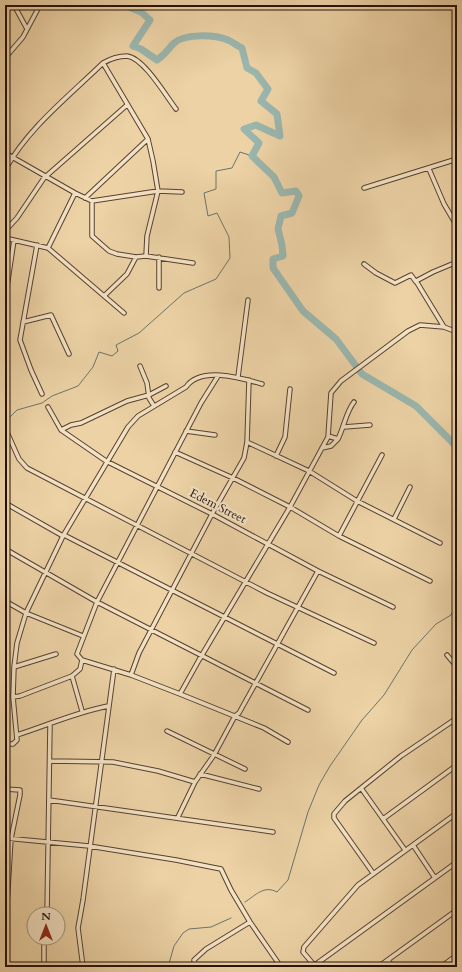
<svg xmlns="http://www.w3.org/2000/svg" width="462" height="972" font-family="Cardo,serif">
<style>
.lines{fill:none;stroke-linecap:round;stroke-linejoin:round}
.stream{stroke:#6b746c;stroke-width:1}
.river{stroke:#9ab6ae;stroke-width:7}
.minor-casing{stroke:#574131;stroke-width:5.5}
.minor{stroke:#f3e2c4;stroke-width:3.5}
.labels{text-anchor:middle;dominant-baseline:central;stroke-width:4;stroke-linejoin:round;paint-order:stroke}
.street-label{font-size:12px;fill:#25110a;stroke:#f3e2c4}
</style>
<rect width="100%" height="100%" fill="#ecd2a5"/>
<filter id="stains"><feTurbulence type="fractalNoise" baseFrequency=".005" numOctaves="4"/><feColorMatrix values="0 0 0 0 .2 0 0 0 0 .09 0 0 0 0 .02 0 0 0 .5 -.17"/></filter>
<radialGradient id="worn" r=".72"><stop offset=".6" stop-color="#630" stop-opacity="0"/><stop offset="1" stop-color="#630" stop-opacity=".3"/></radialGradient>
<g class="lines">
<path class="stream" d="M 5,422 L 17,410 L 42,403 L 52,396 L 78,386 L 93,367 L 99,352 L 112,356 L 118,351 L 116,345 L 139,333 L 184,293 L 216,279 L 230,258 L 229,237 L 217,213 L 208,216 L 204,193 L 216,189 L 216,171 L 232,168 L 240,152 L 252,156
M 245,902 C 256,895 264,885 277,892 L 288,880 L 308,812 L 319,785 L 330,766 L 362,720 L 384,695 L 412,650 L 436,624 L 451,615 L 457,602
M 168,967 L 174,946 L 183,933 L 189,929 L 211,927 L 231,918"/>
<path class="river" d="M 129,5 L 129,7 L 141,12 L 150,20 L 133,46 L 141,49 L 157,60 C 165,55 168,49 174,43 C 185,33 216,35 228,40 C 233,42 237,46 242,48 L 247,68 L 256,73 L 268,89 L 261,101 L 277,114 L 280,136 L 256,125 L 244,129 L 259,143 L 252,156 L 274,177 L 282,193 L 296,191 L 299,196 L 292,213 L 281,216 L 278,229 L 282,245 L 283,256 L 273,259 L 273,268 L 303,311 L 336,339 L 362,374 L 416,406 L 457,447"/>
<defs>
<path id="minor" d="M 14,5 L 27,29
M 5,58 L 23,37 L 40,5
M 103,63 L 148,139 L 153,161 L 158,191 L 147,236 L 146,256
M 5,153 L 75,193 L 48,248
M 429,169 L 444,204 L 457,226
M 5,170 C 28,128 69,96 103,63 C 110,59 119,56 127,56 C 144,58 166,96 176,109
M 364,188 L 457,159
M 75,193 L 92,201 L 92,236 L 109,251 L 117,254 L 136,257 L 146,256 L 193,263
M 85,198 L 148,139
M 92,201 L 158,191 L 182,192
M 5,231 L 17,218 L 44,178 L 127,105
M 5,238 L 48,248 L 124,313
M 37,245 L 20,340 L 31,370 L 42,394
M 159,257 L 159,288
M 457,262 L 433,272 L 416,281 L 444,327 L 457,332
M 364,264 L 376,273 L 395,283 L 411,275 L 416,282
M 104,296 L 127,274 L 136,257
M 5,300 L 14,240
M 23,322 L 51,315 L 69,354
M 140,366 L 147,383 L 149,398 L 154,406
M 218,376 L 201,403 L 97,602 L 77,654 L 82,660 L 131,675 L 180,694 L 264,728 L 288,742
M 238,377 L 248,300
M 48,407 L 61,430 L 106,461 L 212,514 L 318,571 L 393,607
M 344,427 L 370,425
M 6,430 L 19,459 L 27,468 L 267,593 L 374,643
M 61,430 L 71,425 L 81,423 L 127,401 L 149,395 L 166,386
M 186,431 L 215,435
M 328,436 L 338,439 C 344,427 346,412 354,402
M 247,442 L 309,471 L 357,501 L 440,543
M 322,448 L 331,446 L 338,439
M 175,452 L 233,478 L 290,507 L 339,536 L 430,581
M 276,456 L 285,437 L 290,389
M 5,503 L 63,536
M 394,519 L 410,487
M 64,535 L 334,673
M 339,536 L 382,455
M 5,549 L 97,602 L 308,710
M 5,601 L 26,613 L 83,636
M 5,609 L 8,602
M 447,655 L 457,667
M 14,667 L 56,654
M 131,675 L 139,653 L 212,514 L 244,458 L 247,442 L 249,380
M 72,676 L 82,711
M 180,694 L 199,660 L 290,507 L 328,437 L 331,393 L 341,381 L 408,331 L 420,325 L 444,327
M 13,697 L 20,696 L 72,676 L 80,669 L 82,660
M 167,731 L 245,769
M 17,735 C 48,725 77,712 108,706
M 5,744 L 13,744 L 17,740 L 13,697 L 14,667 L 17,643 L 26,613 L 63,536 L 128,427 L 138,416 L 186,387 C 201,366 241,378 262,384
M 50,761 L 113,762 L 158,771 L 195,782
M 200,774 L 259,789
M 361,788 L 405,850
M 5,789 L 20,790 L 20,795 L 11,839 L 5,937
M 49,800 L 273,832
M 178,817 L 195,782 L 214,755 L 235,716 L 239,713 L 318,571
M 383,819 L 457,765
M 5,838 L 89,846 L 176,860 L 221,869 L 231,890 L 250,922 L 281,967
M 413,845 L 435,878
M 373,873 L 334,818 L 334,814 L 345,801 L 401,756 L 457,718
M 47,914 L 50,725
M 44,938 L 44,967
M 388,960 L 393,967
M 5,965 L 21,967
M 314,965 L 303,952 L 304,947 L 358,885 L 457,813
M 83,967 L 78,928 L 83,900 L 114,669
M 195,967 L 194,960 L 206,949 L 250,922
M 312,967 L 457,862
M 378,967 L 457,910
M 441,967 L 457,955"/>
</defs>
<use href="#minor" class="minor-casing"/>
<use href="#minor" class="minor"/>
</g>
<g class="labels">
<g class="street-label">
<text transform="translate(218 506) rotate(27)">Edem Street</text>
</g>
</g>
<rect width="462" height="972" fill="none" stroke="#ecd2a5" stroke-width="20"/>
<rect x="6" y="6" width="450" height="960" fill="none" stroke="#25110a" stroke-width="2"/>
<rect x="10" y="10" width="442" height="952" fill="none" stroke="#25110a"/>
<g transform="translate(46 926)"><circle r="19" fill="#f3e2c4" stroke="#a18e7a"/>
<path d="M0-3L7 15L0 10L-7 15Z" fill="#8f2418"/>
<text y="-6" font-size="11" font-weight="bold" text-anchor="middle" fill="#25110a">N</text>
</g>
<rect width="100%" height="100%" filter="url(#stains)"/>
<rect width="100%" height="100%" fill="url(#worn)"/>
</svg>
